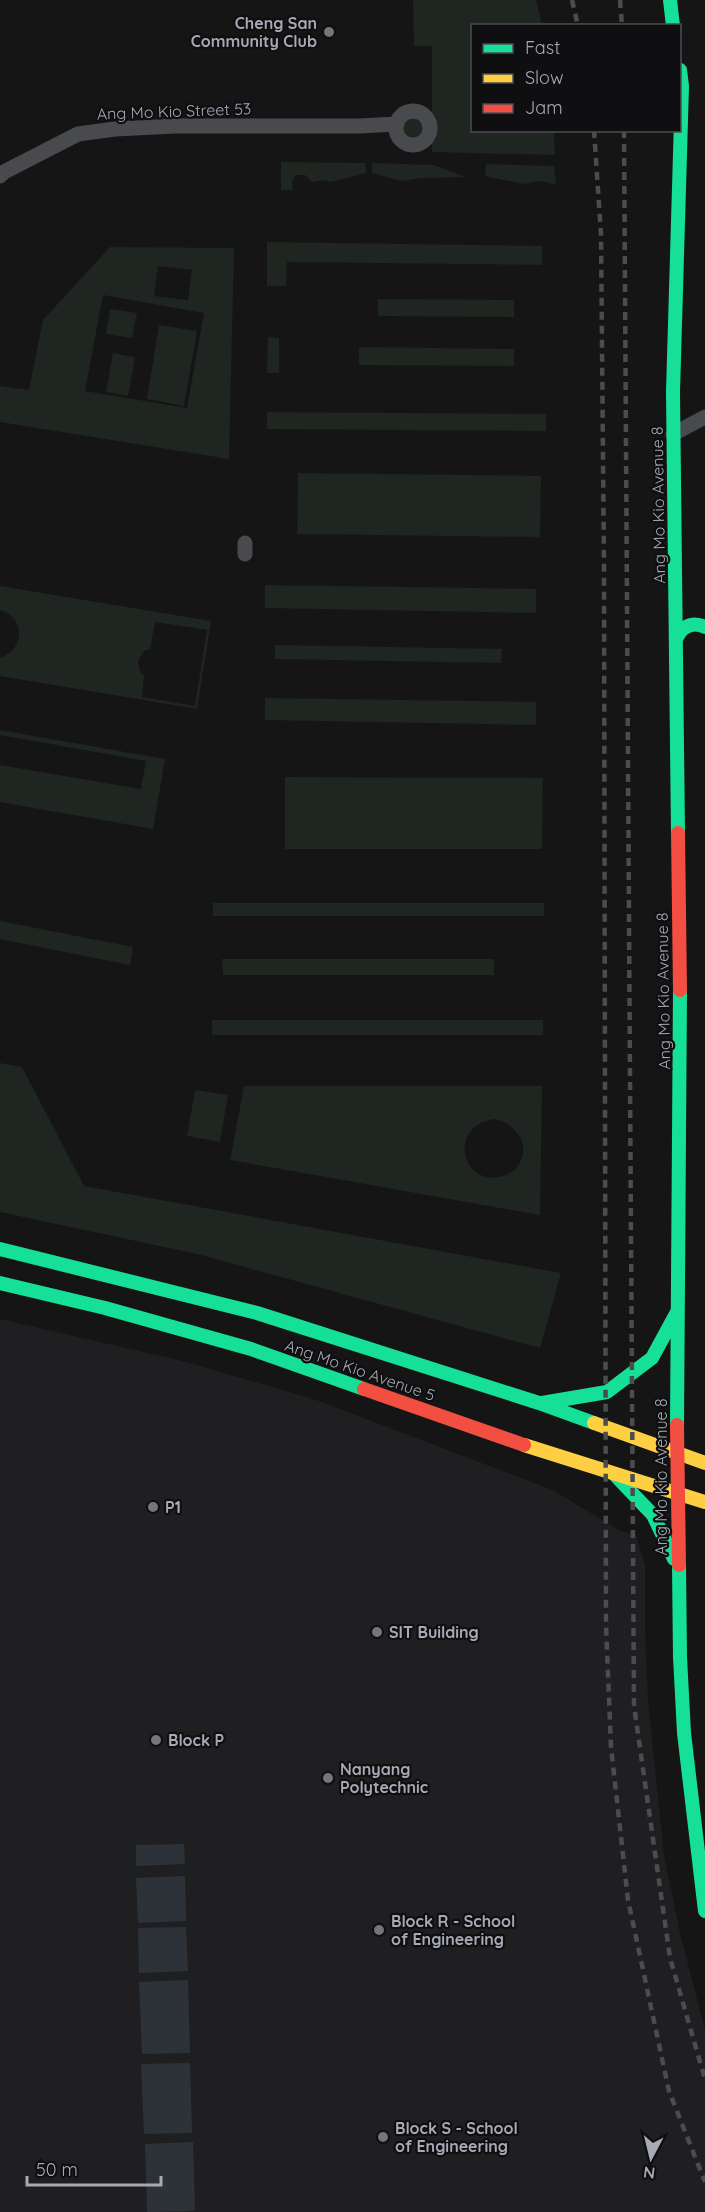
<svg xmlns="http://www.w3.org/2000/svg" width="705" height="2212" font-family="Quicksand,sans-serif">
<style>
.built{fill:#1f1f21}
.green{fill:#1f2520;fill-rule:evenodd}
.water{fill:#2d3239}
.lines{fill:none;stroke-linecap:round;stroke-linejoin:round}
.street{stroke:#494a4e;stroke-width:15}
.fast{stroke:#16e098;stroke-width:14}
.slow{stroke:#ffcf43;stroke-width:14}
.jam{stroke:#f24e42;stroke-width:14}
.rail{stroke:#4b4c4e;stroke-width:4.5;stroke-dasharray:8 6;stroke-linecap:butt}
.poi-dot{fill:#74767d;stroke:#0f0f11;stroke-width:2}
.labels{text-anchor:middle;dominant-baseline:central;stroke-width:4.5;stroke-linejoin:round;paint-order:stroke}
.poi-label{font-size:16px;font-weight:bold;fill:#a7aab5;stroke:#0f0f11;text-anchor:start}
.street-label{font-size:16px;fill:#a7aab5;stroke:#0f0f11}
</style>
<rect width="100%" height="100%" fill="#151515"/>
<path class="built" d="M 0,1319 L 187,1362 L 319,1401 L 553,1490 L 620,1531 L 636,1535 L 645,1565 L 645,1631 L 648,1701 L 664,1855 L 680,1933 L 705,2030 L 705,2212 L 0,2212 Z"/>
<path class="green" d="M 413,0 L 536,0 L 542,25 L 472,26 L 472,130 L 554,131 L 555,155 L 432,152 L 432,46 L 414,46 Z
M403 127a11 11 0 1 1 22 0a11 11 0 1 1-22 0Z
M 281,162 L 365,163 L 366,173 L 330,182 L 323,180 L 312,182 L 305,175 L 296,175 L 292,181 L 293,190 L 281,190 Z
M 372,163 L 434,165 L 466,177 L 422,178 L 401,181 L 372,173 Z
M 486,164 L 554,166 L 556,185 L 542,181 L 523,184 L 485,176 Z
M 267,242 L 542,246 L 542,265 L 287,262 L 286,286 L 267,286 Z
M 110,247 L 234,248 L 229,459 L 0,422 L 0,386 L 29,390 L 43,320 ZM 158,266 L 192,270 L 188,300 L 154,296 ZM 103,295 L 204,313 L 187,408 L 85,391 Z
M 378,299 L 514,300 L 514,317 L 378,316 Z
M 110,309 L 137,313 L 132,338 L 106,334 Z
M 159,325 L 197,331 L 184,406 L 147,399 Z
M 268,337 L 279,338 L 279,373 L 267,373 Z
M 359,347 L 514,349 L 514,366 L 359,365 Z
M 113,353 L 135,357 L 128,396 L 106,392 Z
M 267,412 L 546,414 L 546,431 L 267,429 Z
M 298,473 L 541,476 L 540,537 L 297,534 Z
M 265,585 L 536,589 L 536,613 L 265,608 Z
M 0,586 L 211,621 L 197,709 L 0,676 L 0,658 C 25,650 26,617 0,610 ZM 155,622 L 207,630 L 195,706 L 142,697 L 144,676 L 140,672 L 138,661 L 144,651 L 150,649 Z
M 275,645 L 502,649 L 501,663 L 275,659 Z
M 265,698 L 536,702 L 536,725 L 265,720 Z
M 0,730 L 165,759 L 153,829 L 0,802 L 0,765 L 141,789 L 146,761 L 0,735 Z
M 285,777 L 543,778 L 542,849 L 285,849 Z
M 544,900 L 544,916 L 213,916 L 213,903 L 544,903 Z
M 0,921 L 133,947 L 130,965 L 0,939 Z
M 222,959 L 494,959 L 494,975 L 223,975 Z
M 212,1020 L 543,1020 L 543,1035 L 212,1035 Z
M 0,1063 L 22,1067 L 84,1186 L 561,1273 L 540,1348 L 197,1254 L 0,1212 Z
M 244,1086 L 542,1086 L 540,1215 L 230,1160 ZM 494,1119 C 516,1123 533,1146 517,1167 C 513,1173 505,1176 498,1177 C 459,1183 450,1125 494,1119 Z
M 195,1090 L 228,1095 L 220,1142 L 187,1136 Z"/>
<path class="water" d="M 184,1844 L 185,1864 L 136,1866 L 136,1845 Z
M 185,1876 L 186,1921 L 138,1923 L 136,1878 Z
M 186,1927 L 188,1971 L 139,1973 L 138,1928 Z
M 188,1980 L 190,2053 L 142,2054 L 139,1982 Z
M 190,2063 L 192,2133 L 144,2134 L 141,2064 Z
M 193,2142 L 195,2211 L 147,2212 L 145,2144 Z"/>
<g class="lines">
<path class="street" d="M396 128a17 17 0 1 1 34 0a17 17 0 1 1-34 0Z
M 0,176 L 4,172 L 78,134 L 115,129 L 176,126 L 360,126 L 397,124
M 673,434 L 705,417
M 245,554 L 245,543"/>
<path class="fast" d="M 670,0 L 673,26
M 676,639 C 682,626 692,621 705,627
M 678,833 L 673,392 L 682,86 L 680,70
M 0,1249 L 257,1313 L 539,1403 L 594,1423
M 0,1283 L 105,1308 L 251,1349 L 364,1389
M 542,1403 L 607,1392 L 652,1358 L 677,1312
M 677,1425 L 680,990
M 614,1474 L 653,1515 L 674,1559
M 679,1565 L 680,1657 L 684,1733 L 705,1911"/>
<path class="slow" d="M 594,1423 L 705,1463
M 524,1445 L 705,1502"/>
<path class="jam" d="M 678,833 L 680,990
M 364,1389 L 524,1445
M 677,1425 L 679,1565"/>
<path class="rail" d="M 572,0 L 578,26
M 620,0 L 622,26
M 594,130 L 601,234 L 604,567 L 606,1625 L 611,1747 L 628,1900 L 669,2091 L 705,2182
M 624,130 L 634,1706 L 670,1958 L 705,2079"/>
</g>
<g class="poi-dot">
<circle cx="329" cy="32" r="6"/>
<circle cx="153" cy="1507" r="6"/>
<circle cx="377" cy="1632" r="6"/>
<circle cx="156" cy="1740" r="6"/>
<circle cx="328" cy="1778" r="6"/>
<circle cx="379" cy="1930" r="6"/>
<circle cx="383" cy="2137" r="6"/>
</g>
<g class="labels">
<g class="poi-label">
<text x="317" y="23" text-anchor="end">Cheng San<tspan x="317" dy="18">Community Club</tspan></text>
<text x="165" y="1507">P1</text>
<text x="389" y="1632">SIT Building</text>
<text x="168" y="1740">Block P</text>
<text x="340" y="1769">Nanyang<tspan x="340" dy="18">Polytechnic</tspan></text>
<text x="391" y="1921">Block R - School<tspan x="391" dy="18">of Engineering</tspan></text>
<text x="395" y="2128">Block S - School<tspan x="395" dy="18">of Engineering</tspan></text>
</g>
<g class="street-label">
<text transform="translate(174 111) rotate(-2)">Ang Mo Kio Street 53</text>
<text transform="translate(658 505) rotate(-91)">Ang Mo Kio Avenue 8</text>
<text transform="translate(663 991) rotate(-91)">Ang Mo Kio Avenue 8</text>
<text transform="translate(360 1370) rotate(19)">Ang Mo Kio Avenue 5</text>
<text transform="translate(661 1477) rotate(-90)">Ang Mo Kio Avenue 8</text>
</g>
</g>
<rect x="471" y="24" width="210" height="108" fill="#0f0f11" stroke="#4c4d53" stroke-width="1.5"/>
<rect x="483" y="44" width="30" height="9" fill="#16e098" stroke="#4c4d53" stroke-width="1.5"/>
<text x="525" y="54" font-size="18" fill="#a7aab5">Fast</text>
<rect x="483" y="74" width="30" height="9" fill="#ffcf43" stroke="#4c4d53" stroke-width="1.5"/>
<text x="525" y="84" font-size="18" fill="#a7aab5">Slow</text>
<rect x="483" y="104" width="30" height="9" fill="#f24e42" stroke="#4c4d53" stroke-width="1.5"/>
<text x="525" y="114" font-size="18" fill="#a7aab5">Jam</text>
<g transform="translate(651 2158) rotate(187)" stroke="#0f0f11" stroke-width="4.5" paint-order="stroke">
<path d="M0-4.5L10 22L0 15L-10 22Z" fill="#a7aab5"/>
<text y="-9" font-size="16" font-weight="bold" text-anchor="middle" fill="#a7aab5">N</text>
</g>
<path d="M27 2176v9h134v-9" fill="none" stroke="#a7aab5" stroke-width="3"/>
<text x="36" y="2176" font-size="18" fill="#a7aab5" stroke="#0f0f11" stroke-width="4.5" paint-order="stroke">50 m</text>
</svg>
